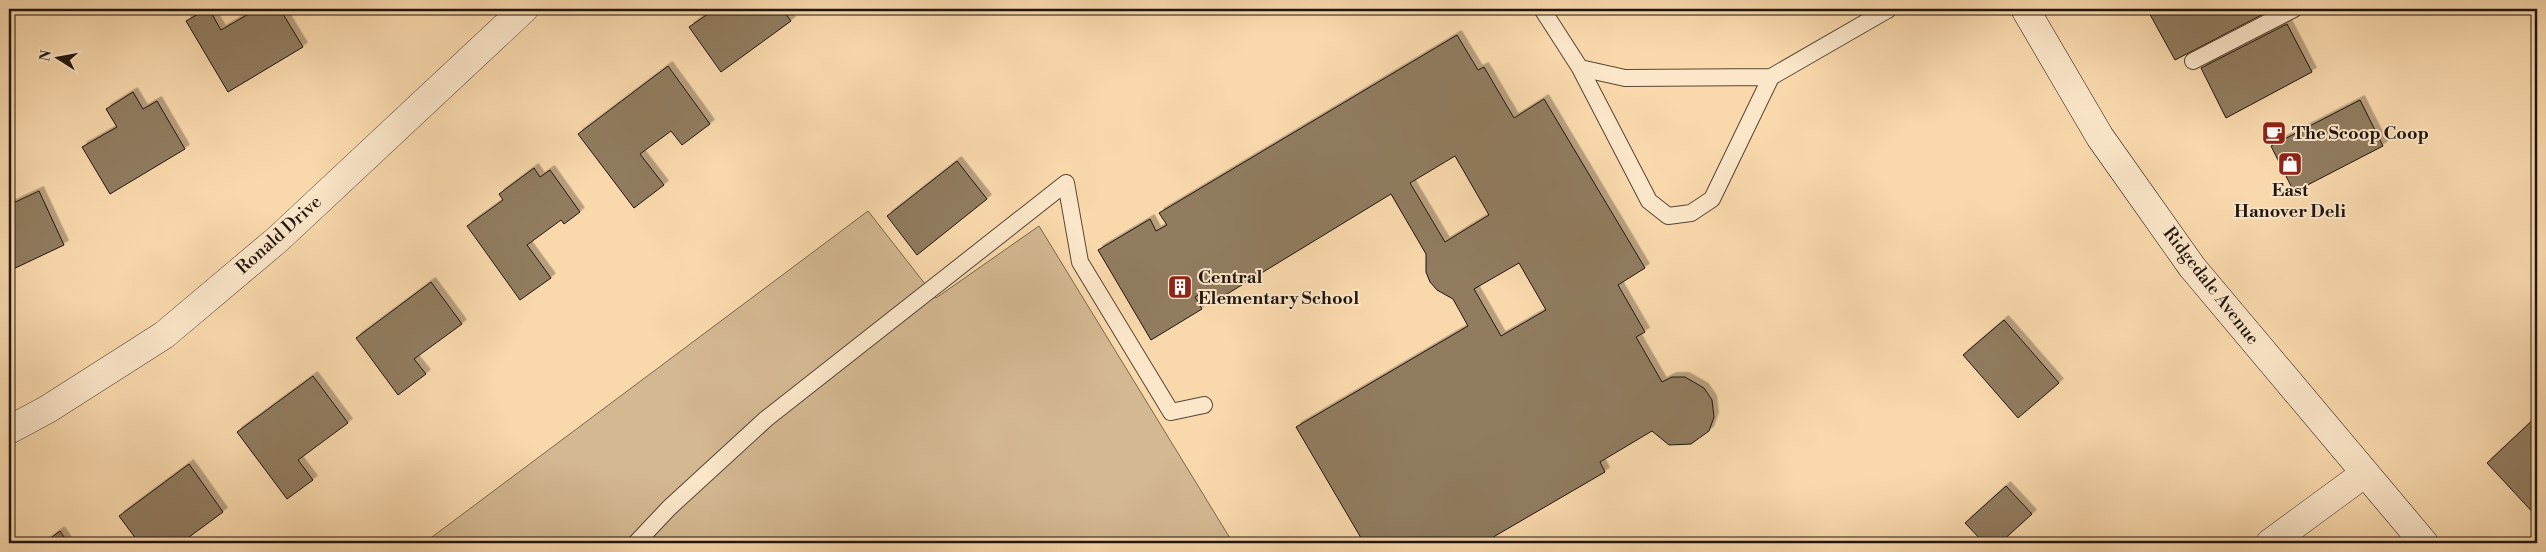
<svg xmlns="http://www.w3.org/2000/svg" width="2546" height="552" font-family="'Libre Bodoni',serif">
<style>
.green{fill:#d4b891;stroke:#7a664f}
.building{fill:#917b60;stroke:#21150d;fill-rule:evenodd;filter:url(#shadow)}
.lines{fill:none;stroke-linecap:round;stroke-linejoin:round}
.service-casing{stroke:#574635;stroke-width:18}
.minor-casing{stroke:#574635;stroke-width:29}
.secondary-casing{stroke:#21150d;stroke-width:29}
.service{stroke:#fbe6c9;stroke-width:16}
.minor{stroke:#fbe6c9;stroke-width:28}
.secondary{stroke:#fbe6c9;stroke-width:28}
.labels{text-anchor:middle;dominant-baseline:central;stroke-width:4;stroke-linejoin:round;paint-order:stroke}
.poi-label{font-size:18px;font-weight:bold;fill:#21150d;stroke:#fbe6c9;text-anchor:start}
.street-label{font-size:18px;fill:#21150d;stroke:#fbe6c9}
</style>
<defs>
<filter id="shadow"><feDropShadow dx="4.5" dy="-4.5" stdDeviation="0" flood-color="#0004"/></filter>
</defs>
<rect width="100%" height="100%" fill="#f9d9ac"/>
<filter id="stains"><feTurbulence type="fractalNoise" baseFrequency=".004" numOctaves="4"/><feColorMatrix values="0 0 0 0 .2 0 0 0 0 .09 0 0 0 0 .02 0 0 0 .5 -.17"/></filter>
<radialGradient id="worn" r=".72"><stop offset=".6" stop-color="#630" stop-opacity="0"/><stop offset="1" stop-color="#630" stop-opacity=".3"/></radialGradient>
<path class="green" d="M 868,211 L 936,298 L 1039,226 L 1233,543 L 424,543 Z"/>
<path class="building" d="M 207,9 L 209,9 L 221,30 L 257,9 L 280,9 L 303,47 L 228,92 L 186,21 Z
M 715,9 L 782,9 L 791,21 L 721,72 L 689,27 Z
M 2147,9 L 2273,9 L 2175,60 Z
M 2287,24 L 2312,72 L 2226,118 L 2201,68 Z
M 1457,35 L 1478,70 L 1484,67 L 1514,118 L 1544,99 L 1645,268 L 1618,285 L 1645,332 L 1636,337 L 1662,382 L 1672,377 L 1685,377 L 1704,388 L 1712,400 L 1714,417 L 1709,431 L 1691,444 L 1669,445 L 1652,431 L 1600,462 L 1605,472 L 1483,543 L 1364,543 L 1296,427 L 1468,326 L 1453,299 L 1437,290 L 1430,282 L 1426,272 L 1426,254 L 1391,194 L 1214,302 L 1207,290 L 1195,297 L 1202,309 L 1151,340 L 1098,250 L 1150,219 L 1156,231 L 1167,225 L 1159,213 ZM 1455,156 L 1489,215 L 1445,242 L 1410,183 ZM 1519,263 L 1546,310 L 1501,336 L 1474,289 Z
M 668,66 L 710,124 L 682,145 L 671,131 L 640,154 L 664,185 L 634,208 L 578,134 Z
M 133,92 L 143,109 L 157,101 L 185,149 L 110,194 L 82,147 L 117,127 L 106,109 Z
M 2360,100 L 2383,146 L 2294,192 L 2271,146 Z
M 957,161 L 987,199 L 917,255 L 887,216 Z
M 534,168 L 540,177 L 550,170 L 580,212 L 564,224 L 561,220 L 527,245 L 551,278 L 520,300 L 467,226 L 503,200 L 499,194 Z
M 39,191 L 64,245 L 9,271 L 9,205 Z
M 431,282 L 462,324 L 414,359 L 426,374 L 398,395 L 356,338 Z
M 2004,320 L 2059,383 L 2018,418 L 1963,355 Z
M 313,376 L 348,423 L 298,460 L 313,480 L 287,499 L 237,432 Z
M 2537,416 L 2537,517 L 2487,463 Z
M 189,464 L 223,512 L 181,543 L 139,543 L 119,516 Z
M 2006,486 L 2032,514 L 2000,543 L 1984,543 L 1965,523 Z
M 60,531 L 68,543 L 44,543 Z"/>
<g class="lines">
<defs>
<path id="service" d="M 1542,9 L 1580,68 L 1625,78 L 1771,77 L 1889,9
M 2193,61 L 2294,9
M 1580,68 L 1649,201 L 1668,216 L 1691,213 L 1712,199 L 1771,77
M 636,543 L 669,508 L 766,419 L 1066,183 L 1080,262 L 1171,412 L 1204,405"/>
<path id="minor" d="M 9,430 L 48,409 L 164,335 L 278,239 L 524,9
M 2270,543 L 2364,474"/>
<path id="secondary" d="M 2025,9 L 2100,137 L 2192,267 L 2424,543"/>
</defs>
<use href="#service" class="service-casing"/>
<use href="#minor" class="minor-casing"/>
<use href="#secondary" class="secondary-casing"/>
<use href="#service" class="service"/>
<use href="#minor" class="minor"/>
<use href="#secondary" class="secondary"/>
</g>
<defs>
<symbol id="cafe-square" viewBox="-11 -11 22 22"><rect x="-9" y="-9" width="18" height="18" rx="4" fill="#8f2418" stroke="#fbe6c9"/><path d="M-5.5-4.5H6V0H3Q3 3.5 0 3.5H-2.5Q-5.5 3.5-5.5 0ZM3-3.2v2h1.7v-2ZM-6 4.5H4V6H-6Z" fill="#fff"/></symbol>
<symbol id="shop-square" viewBox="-11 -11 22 22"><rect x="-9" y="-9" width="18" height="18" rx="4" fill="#8f2418" stroke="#fbe6c9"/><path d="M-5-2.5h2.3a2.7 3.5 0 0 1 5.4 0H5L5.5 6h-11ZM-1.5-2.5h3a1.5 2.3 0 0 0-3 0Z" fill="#fff"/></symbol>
<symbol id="building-square" viewBox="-11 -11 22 22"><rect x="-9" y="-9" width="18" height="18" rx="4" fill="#8f2418" stroke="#fbe6c9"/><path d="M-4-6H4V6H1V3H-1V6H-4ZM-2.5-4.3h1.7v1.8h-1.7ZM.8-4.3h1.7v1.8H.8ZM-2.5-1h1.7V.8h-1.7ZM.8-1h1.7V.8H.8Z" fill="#fff"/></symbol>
</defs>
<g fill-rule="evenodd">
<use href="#cafe-square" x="2260" y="119" width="28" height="28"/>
<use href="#shop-square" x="2276" y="150" width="28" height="28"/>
<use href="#building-square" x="1166" y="273" width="28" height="28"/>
</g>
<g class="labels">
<g class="poi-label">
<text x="2292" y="133">The Scoop Coop</text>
<text x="2290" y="190" text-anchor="middle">East<tspan x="2290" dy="21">Hanover Deli</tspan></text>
<text x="1198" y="277">Central<tspan x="1198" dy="21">Elementary School</tspan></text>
</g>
<g class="street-label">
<text transform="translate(279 235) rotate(-42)">Ronald Drive</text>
<text transform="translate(2211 286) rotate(52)">Ridgedale Avenue</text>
</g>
</g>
<rect width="2546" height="552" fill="none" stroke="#f9d9ac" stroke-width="30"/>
<rect x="10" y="10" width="2526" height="532" fill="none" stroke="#21150d" stroke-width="2.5"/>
<rect x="15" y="15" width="2516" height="522" fill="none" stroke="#21150d"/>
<g transform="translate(58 58) rotate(281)" stroke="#fbe6c9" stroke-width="4" paint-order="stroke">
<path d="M0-4L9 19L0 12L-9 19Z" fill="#21150d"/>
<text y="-8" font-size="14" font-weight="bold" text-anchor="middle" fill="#21150d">N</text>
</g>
<rect width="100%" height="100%" filter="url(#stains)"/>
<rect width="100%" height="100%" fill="url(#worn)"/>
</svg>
